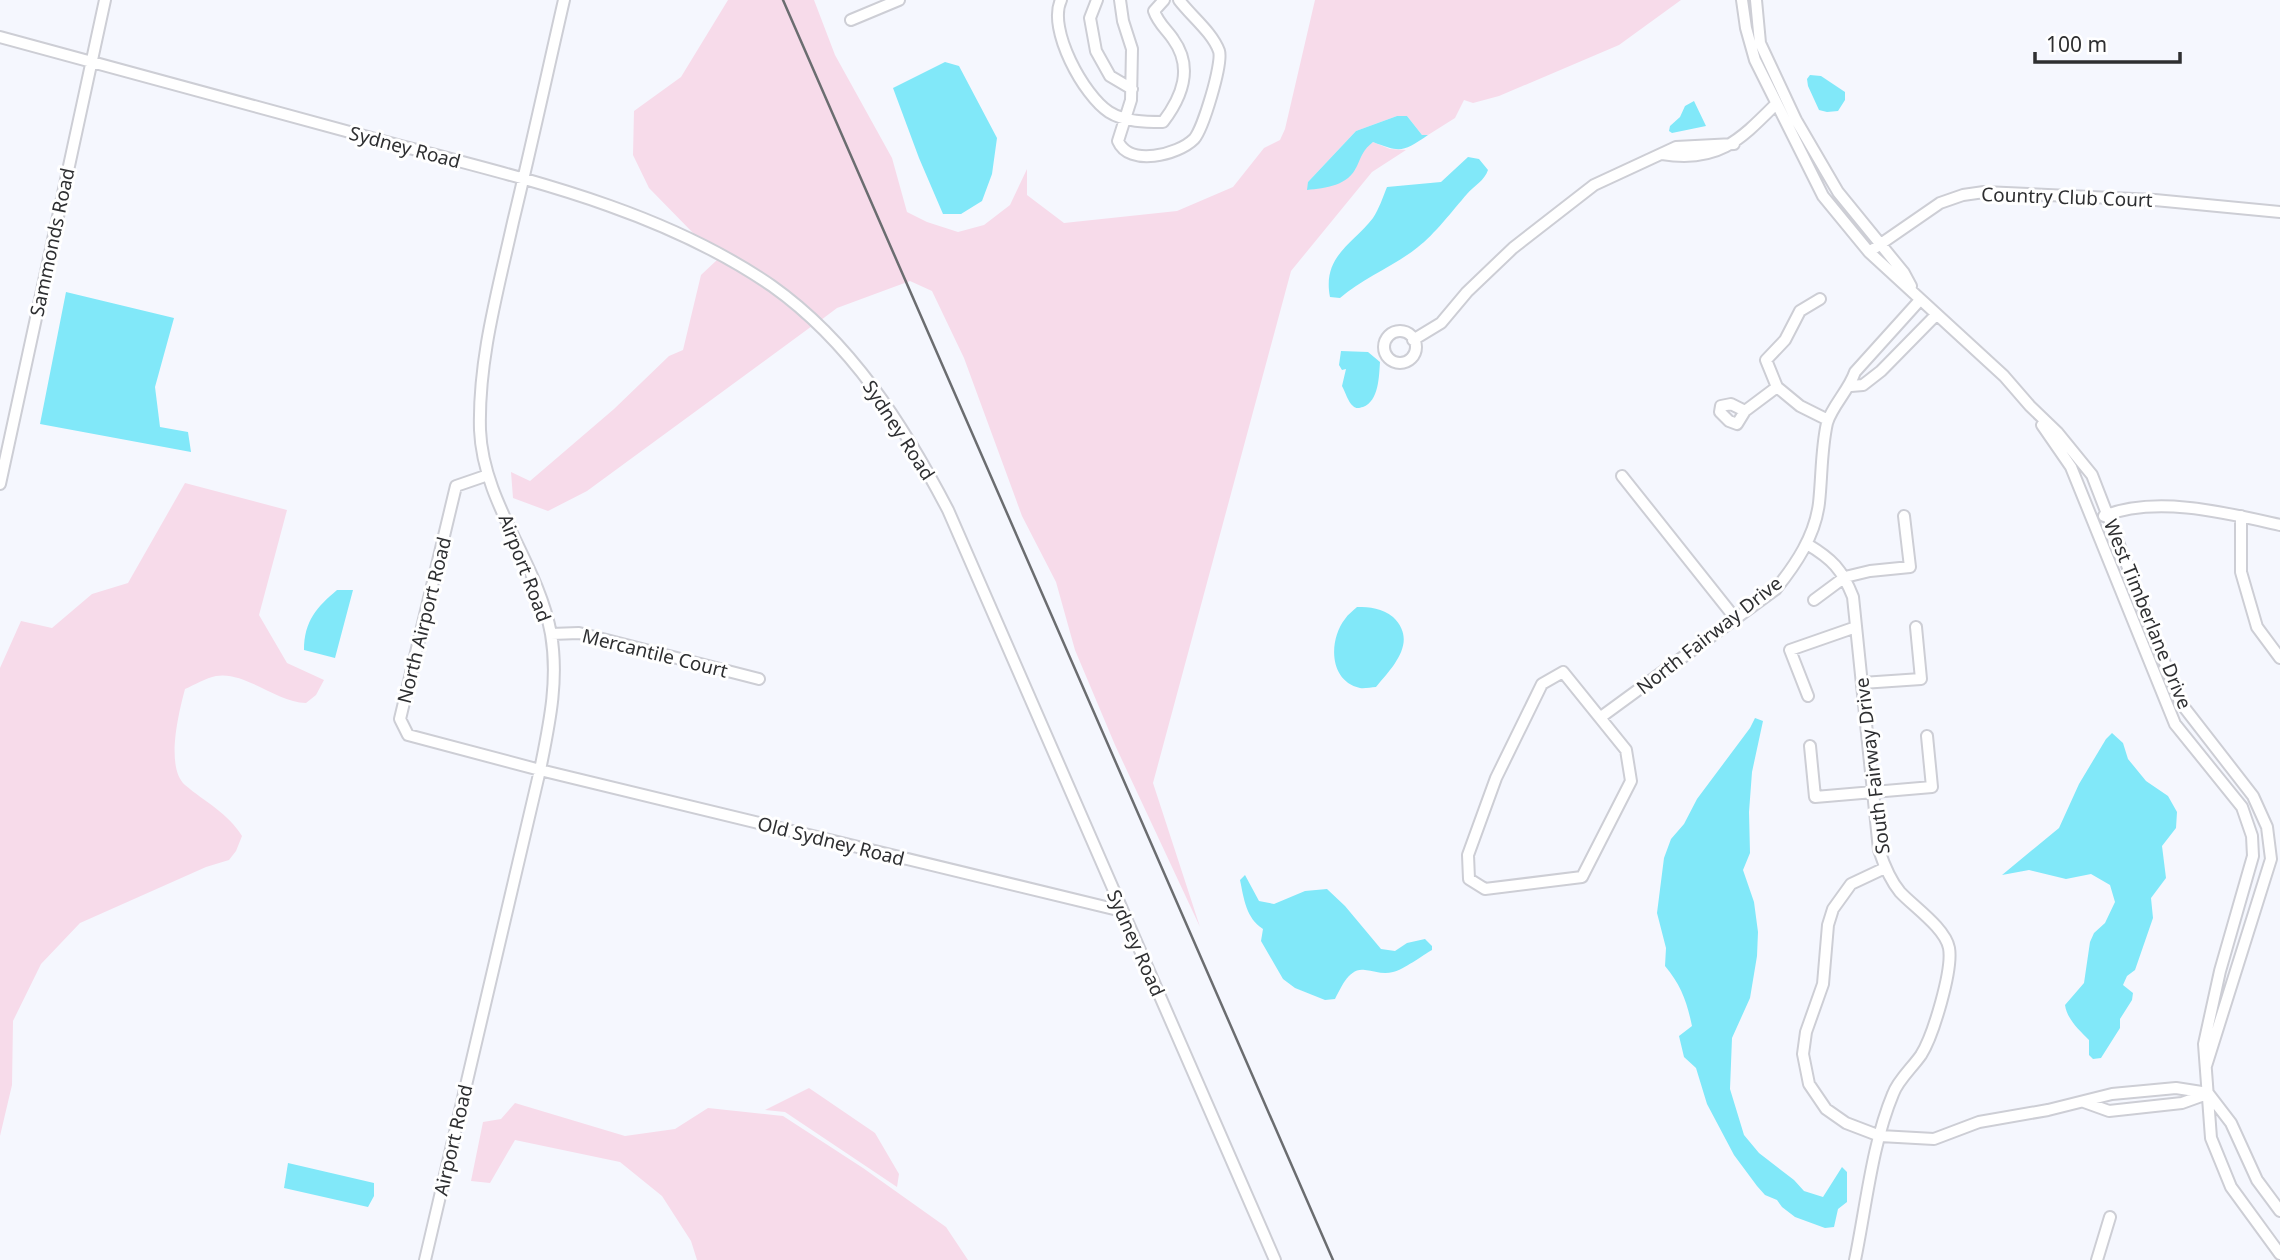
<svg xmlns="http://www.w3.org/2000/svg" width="2280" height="1260" font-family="'Noto Sans',sans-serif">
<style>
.green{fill:#f7dbea}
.water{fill:#81e8f9}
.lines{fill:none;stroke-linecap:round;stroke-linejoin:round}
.minor-casing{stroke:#cdced5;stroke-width:14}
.minor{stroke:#fff;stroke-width:10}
.rail{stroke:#6b6d70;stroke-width:2.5}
.labels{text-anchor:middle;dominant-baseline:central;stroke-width:6;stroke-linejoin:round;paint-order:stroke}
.street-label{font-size:19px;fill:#2e2f31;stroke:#fff}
</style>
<rect width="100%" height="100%" fill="#f5f7fe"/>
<path class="green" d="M 728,0 L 814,0 L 835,55 L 892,158 L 907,212 L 927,222 L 958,232 L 984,225 L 1010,205 L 1027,169 L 1027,195 L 1064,223 L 1177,211 L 1233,187 L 1264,148 L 1280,140 L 1285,129 L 1315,0 L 1681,0 L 1619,45 L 1499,96 L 1473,103 L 1464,100 L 1455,118 L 1428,135 L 1422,135 L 1407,116 L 1397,116 L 1356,131 L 1308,182 L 1355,170 L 1362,150 L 1373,142 L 1390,149 L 1406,150 L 1372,172 L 1291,271 L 1153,783 L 1200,927 L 1115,745 L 1075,650 L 1056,582 L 1022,516 L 964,358 L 932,291 L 910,281 L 837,308 L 821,320 L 777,284 L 727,251 L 695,235 L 649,188 L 633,155 L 634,111 L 681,77 Z
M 718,259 L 770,292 L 812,326 L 587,491 L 548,511 L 513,498 L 511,472 L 530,481 L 614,409 L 669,356 L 683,350 L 701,275 Z
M 185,483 L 287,510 L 259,615 L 287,663 L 324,680 L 316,695 L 306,703 C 276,702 245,671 216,676 C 206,678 194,685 185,689 C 179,712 165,767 185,785 C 205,802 228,813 242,836 L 236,851 L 229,860 L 206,867 L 80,923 L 41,964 L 13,1021 L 12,1085 L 0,1136 L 0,668 L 21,621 L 52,628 L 92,594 L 128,583 Z
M 809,1088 L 875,1133 L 899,1174 L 897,1187 L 785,1112 L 765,1110 Z
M 515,1103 L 625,1136 L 675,1129 L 708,1108 L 783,1116 L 863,1168 L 946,1227 L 968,1260 L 697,1260 L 691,1241 L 662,1196 L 620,1162 L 515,1140 L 490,1183 L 471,1181 L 483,1122 L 501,1119 Z"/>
<path class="water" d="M 945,62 L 959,66 L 997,138 L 992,174 L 982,201 L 961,214 L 943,214 L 919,158 L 893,88 Z
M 1810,75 L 1821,76 L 1845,92 L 1845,100 L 1838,111 L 1827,112 L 1819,110 L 1808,86 L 1807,79 Z
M 1694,101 L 1706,126 L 1672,133 L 1669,131 L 1670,126 L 1680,117 L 1685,106 Z
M 1397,116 L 1407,116 L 1422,135 L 1428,135 C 1403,152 1401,153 1373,142 C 1363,150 1362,155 1357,166 C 1348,186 1326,188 1307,190 L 1308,182 L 1356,131 Z
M 1468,157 L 1479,159 L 1488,170 C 1485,180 1474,186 1467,194 C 1453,210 1434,235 1418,247 C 1393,267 1363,278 1340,298 L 1330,297 C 1322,256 1353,244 1373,218 C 1379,209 1383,197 1387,187 L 1441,182 Z
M 66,292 L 174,318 L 155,387 L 160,427 L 188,432 L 191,452 L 40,424 Z
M 1341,351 L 1368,352 L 1380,362 C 1379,376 1379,401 1363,407 C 1359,408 1356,409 1353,406 C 1348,402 1345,391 1342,386 L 1346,369 L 1342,370 L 1339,365 Z
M 337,590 L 353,590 L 335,658 L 304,650 C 304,621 317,607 337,590 Z
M 1357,607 C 1370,607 1382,608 1393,617 C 1418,641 1394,666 1376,687 C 1371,687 1364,689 1360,688 C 1328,681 1329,639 1345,619 C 1348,614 1353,611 1357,607 Z
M 1755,718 L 1763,721 L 1752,772 L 1749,812 L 1750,853 L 1743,870 L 1754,902 L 1758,932 L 1757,956 L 1750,998 L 1732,1038 L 1730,1089 L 1744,1135 L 1759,1153 L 1794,1180 L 1804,1191 L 1823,1197 L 1842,1167 L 1847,1172 L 1847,1202 L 1838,1209 L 1834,1227 L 1825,1228 L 1795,1217 L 1782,1207 L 1777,1200 L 1765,1195 L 1757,1186 L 1734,1155 L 1707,1104 L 1696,1068 L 1684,1057 L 1679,1036 L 1692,1026 C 1687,1002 1681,985 1665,966 L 1666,948 L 1657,913 L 1664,858 L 1671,839 L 1684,824 L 1697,799 L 1750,728 Z
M 2112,733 L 2123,743 L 2128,759 L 2146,781 L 2168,796 L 2177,812 L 2176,828 L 2162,846 L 2166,878 L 2151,898 L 2153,918 L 2135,970 L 2127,976 L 2123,985 L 2133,993 L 2132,1000 L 2120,1019 L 2120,1028 L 2101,1058 L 2093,1059 L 2089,1055 L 2089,1040 C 2079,1030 2067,1019 2065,1005 L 2084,983 L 2090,942 L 2094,933 L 2105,923 L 2115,902 L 2110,885 L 2091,874 L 2066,879 L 2029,870 L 2002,875 L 2059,828 L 2079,784 L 2106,739 Z
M 1245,875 L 1259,901 L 1274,904 L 1305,891 L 1327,889 L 1345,906 L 1381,949 L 1395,951 L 1407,943 L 1425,939 L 1432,946 L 1432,950 C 1423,955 1403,970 1393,972 C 1383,975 1375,971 1365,970 C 1349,967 1341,988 1335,999 L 1325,1000 L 1295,988 L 1283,979 L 1261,941 L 1263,929 C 1246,918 1244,899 1240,880 Z
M 288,1163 L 374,1183 L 374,1196 L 368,1207 L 284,1188 Z"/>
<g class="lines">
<defs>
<path id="minor" d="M 1061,0 C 1047,29 1084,96 1109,112 C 1125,122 1146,122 1163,122 C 1182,97 1194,68 1173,39 C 1167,30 1158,23 1154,11 L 1164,0
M 1097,0 L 1090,18 L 1096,51 L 1110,76 L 1132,89
M 1120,0 L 1123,21 L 1132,49 L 1131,100 L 1118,141 C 1129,167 1178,155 1194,139 C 1203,129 1223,63 1219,51 C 1212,32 1191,16 1179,0
M 1742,0 L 1746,28 L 1755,60 L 1823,196 L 1869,252 L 2004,376 L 2030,406 L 2057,432 L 2092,475 L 2180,702 L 2253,796 L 2267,827 L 2271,859 L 2206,1066
M 1756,0 L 1760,43 L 1796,120 L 1838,192 L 1904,273 L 1911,286
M 851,20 L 899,0
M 0,37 C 130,72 260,107 390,143 C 521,178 659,208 772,286 C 851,342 904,426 948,510 L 1275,1260
M 1662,154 C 1718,163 1739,141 1776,104
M 1869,252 L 1940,203 L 1963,195 L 1984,192 L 2155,200 L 2280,212
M 1820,299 L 1800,311 L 1785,340 L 1766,360 L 1777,387 L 1800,406 L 1828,420
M1384 347a16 16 0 1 1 32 0a16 16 0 1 1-32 0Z
M 1413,340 L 1441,323 L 1467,292 L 1513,248 L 1594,185 L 1676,147 L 1734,144
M 1851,386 L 1863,385 L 1881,371 L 1936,315
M 1745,411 L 1737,424 L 1729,421 L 1720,412 L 1721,406 L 1731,404 L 1745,411 L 1777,387
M 2042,425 L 2071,467 L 2175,724 L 2242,807 L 2252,836 L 2253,856 L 2220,971 L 2204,1044 L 2211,1138 L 2231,1187 L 2280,1254
M 488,475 L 456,486 L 400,719 L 408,735 L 540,770 L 1122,911
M 1622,476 L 1735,618
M 0,484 L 105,0
M 2104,516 C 2156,495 2227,513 2280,525
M 2241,516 L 2241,572 L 2257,627 L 2280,658
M 1807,544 C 1832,559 1842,569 1853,597 L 1879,850 C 1884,865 1890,880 1900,892 C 1914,907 1945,928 1949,948 C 1953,970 1933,1036 1921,1055 C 1912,1068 1898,1080 1893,1094 C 1872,1144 1866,1207 1855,1260
M 1814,600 L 1845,577 L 1870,571 L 1910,567 L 1904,516
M 551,634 L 579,633 L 759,679
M 1563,672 L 1626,750 L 1631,781 L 1582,877 L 1485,889 L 1469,879 L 1468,855 L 1496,778 L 1542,684 Z
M 1862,683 L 1921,679 L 1916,627
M 1808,696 L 1790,650 L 1856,627
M 1601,717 L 1776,589 C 1796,564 1815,536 1819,503 C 1822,476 1821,450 1827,423 C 1832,406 1849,390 1855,372 L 1920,300
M 1810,746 L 1815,797 L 1932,787 L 1927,736
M 1885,868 L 1851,884 L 1833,909 L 1828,925 L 1823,984 L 1806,1032 L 1803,1054 L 1809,1084 L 1826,1109 L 1846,1123 L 1880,1136 L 1934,1139 L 1979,1122 L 2048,1110 L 2112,1094 L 2176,1088 L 2208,1093
M 2208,1093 L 2231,1123 L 2257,1180 L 2280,1211
M 2084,1102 L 2109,1111 L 2182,1103 L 2207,1094
M 425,1260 L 540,770 C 549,725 559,681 551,634 C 538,563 483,503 480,430 C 478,360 498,290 513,222 C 531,148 547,74 564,0
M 2097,1260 L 2110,1217"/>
</defs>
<use href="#minor" class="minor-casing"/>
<use href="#minor" class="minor"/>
<path class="rail" d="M 783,0 L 1333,1260"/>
</g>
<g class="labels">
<g class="street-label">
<text transform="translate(405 147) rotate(15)">Sydney Road</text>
<text transform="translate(2067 197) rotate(2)">Country Club Court</text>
<text transform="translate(52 242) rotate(-78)">Sammonds Road</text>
<text transform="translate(899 430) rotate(57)">Sydney Road</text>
<text transform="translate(525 568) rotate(69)">Airport Road</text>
<text transform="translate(2148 614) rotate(68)">West Timberlane Drive</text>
<text transform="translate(424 620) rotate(-76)">North Airport Road</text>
<text transform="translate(1709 635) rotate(-38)">North Fairway Drive</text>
<text transform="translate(655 653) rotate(14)">Mercantile Court</text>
<text transform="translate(1872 766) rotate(-97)">South Fairway Drive</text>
<text transform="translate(831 841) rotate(14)">Old Sydney Road</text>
<text transform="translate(1136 943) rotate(66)">Sydney Road</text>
<text transform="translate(453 1140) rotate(-77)">Airport Road</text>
</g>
</g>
<path d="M2035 52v10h145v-10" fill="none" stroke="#2e2f31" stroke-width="3.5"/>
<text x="2046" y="52" font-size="21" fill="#2e2f31" stroke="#ffffff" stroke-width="5" paint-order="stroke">100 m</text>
</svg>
